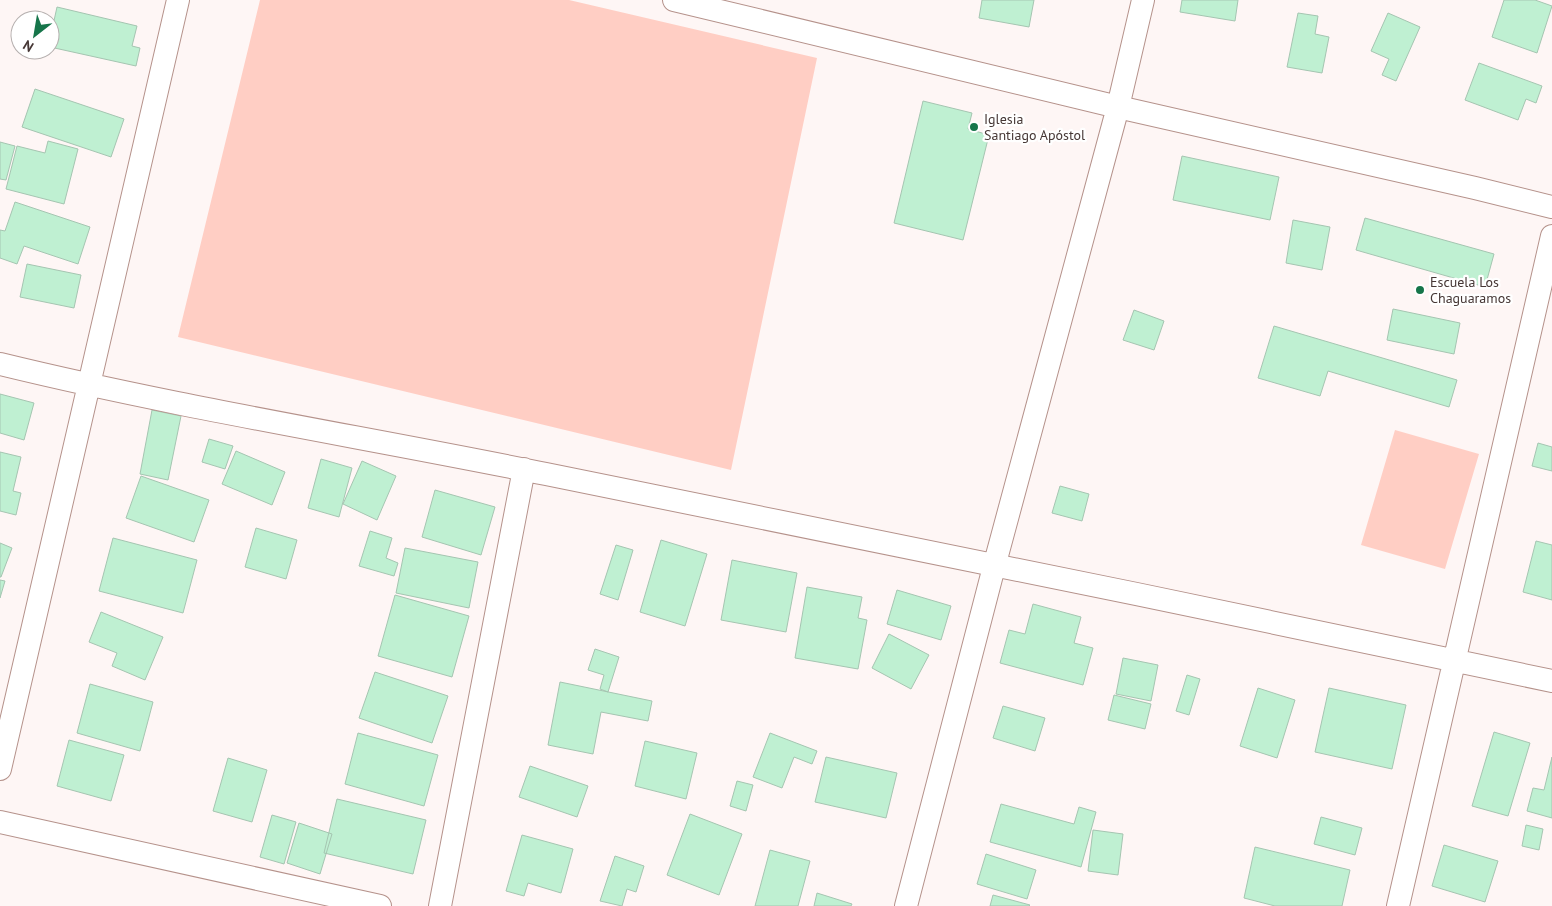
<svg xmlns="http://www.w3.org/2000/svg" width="1552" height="906" font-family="'PT Sans',sans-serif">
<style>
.green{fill:#ffcec4}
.building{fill:#bff0d2;stroke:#a5c5b1}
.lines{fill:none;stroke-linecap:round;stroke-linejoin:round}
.street-casing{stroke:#b5928b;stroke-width:24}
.street{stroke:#fff;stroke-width:22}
.poi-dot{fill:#16754a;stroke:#fff;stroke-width:2}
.labels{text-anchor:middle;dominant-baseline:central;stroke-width:4.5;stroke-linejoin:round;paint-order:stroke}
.poi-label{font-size:14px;fill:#463735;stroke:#fff;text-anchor:start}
</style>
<rect width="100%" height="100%" fill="#fef6f5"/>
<path class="green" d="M 260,0 L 569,0 L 817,58 L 731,470 L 178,337 Z
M 1395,430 L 1479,454 L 1445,569 L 1361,545 Z"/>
<path class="building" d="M 982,0 L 1034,0 L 1029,27 L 979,18 Z
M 1182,0 L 1238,0 L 1235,21 L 1180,12 Z
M 1504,0 L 1535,0 L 1552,6 L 1537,53 L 1492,37 Z
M 57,7 L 137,26 L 132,46 L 140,48 L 136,66 L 50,47 L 50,39 Z
M 1298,13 L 1318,16 L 1315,34 L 1329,37 L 1322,73 L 1287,67 Z
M 1388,13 L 1420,27 L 1396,81 L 1382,75 L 1389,59 L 1371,51 Z
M 1479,63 L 1542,86 L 1536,103 L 1526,99 L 1518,120 L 1465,100 Z
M 35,89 L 124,119 L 111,157 L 22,127 Z
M 923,101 L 972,113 L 968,129 L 989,135 L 963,240 L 894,223 Z
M 48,141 L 78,149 L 64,204 L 6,189 L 17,146 L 45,153 Z
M 0,142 L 15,146 L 6,180 L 0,179 Z
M 1182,156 L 1279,177 L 1270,220 L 1173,200 Z
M 15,202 L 90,227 L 78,264 L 24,246 L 17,264 L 0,258 L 0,230 L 5,231 Z
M 1365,218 L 1494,254 L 1485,287 L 1356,250 Z
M 1293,220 L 1330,227 L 1322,270 L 1286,263 Z
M 27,264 L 81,275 L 74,308 L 20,297 Z
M 1393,309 L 1460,323 L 1454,354 L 1387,340 Z
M 1134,310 L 1164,321 L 1154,350 L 1123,340 Z
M 1274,326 L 1457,380 L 1449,407 L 1328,371 L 1320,396 L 1258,378 Z
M 0,394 L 34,403 L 24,440 L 0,433 Z
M 152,410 L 181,416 L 168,480 L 140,474 Z
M 209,439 L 233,446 L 225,469 L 202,462 Z
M 1538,443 L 1552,447 L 1552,471 L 1532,466 Z
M 236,451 L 285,472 L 272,505 L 222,484 Z
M 0,452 L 21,457 L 13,491 L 21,493 L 16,515 L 0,511 Z
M 321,459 L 352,468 L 339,517 L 308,508 Z
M 362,461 L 396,476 L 377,520 L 343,504 Z
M 141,476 L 209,500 L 194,542 L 126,518 Z
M 1060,486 L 1089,494 L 1082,521 L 1052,513 Z
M 435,490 L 495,507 L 481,555 L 422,537 Z
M 256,528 L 297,540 L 286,579 L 245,567 Z
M 370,531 L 392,538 L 386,558 L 398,563 L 394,576 L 359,566 Z
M 113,538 L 197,560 L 183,613 L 99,591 Z
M 661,540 L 707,554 L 685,626 L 640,612 Z
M 1536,541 L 1552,545 L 1552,600 L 1523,592 Z
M 0,543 L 12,548 L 1,577 L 0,577 Z
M 616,545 L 633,550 L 618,600 L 600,594 Z
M 405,548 L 478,562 L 469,608 L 396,593 Z
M 732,560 L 797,573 L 786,632 L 721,620 Z
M 0,580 L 5,581 L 0,598 Z
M 807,587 L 862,597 L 858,618 L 867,620 L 858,669 L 795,658 Z
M 897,590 L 951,606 L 941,640 L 887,624 Z
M 395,595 L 469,616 L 452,677 L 378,656 Z
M 1033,604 L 1081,617 L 1074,643 L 1093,648 L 1083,685 L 1000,663 L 1009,630 L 1025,634 Z
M 101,612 L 163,637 L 145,680 L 112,666 L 117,653 L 89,642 Z
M 889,634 L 929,655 L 911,689 L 872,668 Z
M 595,649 L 619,657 L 608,692 L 600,689 L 604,675 L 588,670 Z
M 1123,658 L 1158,665 L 1151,701 L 1116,694 Z
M 375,672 L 448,696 L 432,743 L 359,718 Z
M 1187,675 L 1200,679 L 1189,715 L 1176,711 Z
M 560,682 L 652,701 L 648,721 L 601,712 L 593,754 L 548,745 Z
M 90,684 L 153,702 L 140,751 L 77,733 Z
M 1258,688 L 1295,700 L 1277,758 L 1240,746 Z
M 1329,688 L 1406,705 L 1392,769 L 1315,752 Z
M 1114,695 L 1151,704 L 1145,729 L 1108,720 Z
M 1003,706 L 1045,718 L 1035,751 L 993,738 Z
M 1494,732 L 1530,743 L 1508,816 L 1472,806 Z
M 358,733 L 438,755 L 424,806 L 345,784 Z
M 770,733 L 817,751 L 812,764 L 794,757 L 782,788 L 753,777 Z
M 69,740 L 124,755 L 111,801 L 57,786 Z
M 645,741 L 697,753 L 686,799 L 635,786 Z
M 826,757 L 897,773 L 886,818 L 815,802 Z
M 1552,757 L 1552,818 L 1527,811 L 1533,788 L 1544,790 Z
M 228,758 L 267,770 L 252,822 L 213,811 Z
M 530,766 L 588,786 L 577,817 L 519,797 Z
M 737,781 L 753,785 L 746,811 L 730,806 Z
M 337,799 L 426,820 L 413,874 L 324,853 Z
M 1001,804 L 1074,824 L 1079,807 L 1096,812 L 1081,867 L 990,842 Z
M 690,814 L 742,834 L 719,895 L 667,875 Z
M 272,815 L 296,822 L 284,864 L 260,857 Z
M 1321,817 L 1362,828 L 1355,855 L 1314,844 Z
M 299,823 L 332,834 L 320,874 L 287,863 Z
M 1526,825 L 1543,829 L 1539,850 L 1522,846 Z
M 1093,830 L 1123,834 L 1118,875 L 1088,871 Z
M 522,835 L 573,849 L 561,893 L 528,883 L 524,896 L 506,891 Z
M 1444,845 L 1498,861 L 1485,902 L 1432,886 Z
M 1255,847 L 1350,870 L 1342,906 L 1275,906 L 1244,898 Z
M 770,850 L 810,861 L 798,906 L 755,906 Z
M 986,854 L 1036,870 L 1027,899 L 977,884 Z
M 615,856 L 644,866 L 636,892 L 627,889 L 622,906 L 600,901 Z
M 817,893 L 852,904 L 851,906 L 814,906 Z
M 993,895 L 1030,905 L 1029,906 L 990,906 Z"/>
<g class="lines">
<defs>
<path id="street" d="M 674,0 L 1118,107 L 1475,188 L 1552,207
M 0,364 C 180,408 364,437 546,474 C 882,541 1217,610 1552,681
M 0,769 L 178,0
M 0,822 L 380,906
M 440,906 L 524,469
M 906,906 L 995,563 L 1118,107 L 1143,0
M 1398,906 L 1552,236"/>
</defs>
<use href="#street" class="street-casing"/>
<use href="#street" class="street"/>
</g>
<g class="poi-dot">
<circle cx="974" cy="127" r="5"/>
<circle cx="1420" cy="290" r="5"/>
</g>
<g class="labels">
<g class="poi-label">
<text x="984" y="119">Iglesia<tspan x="984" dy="16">Santiago Apóstol</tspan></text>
<text x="1430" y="282">Escuela Los<tspan x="1430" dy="16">Chaguaramos</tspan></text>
</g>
</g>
<g transform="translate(35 35) rotate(211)"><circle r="24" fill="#ffffff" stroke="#b5afae"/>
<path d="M0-4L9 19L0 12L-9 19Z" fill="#16754a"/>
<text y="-8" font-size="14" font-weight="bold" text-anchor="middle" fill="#463735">N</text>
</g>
</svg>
